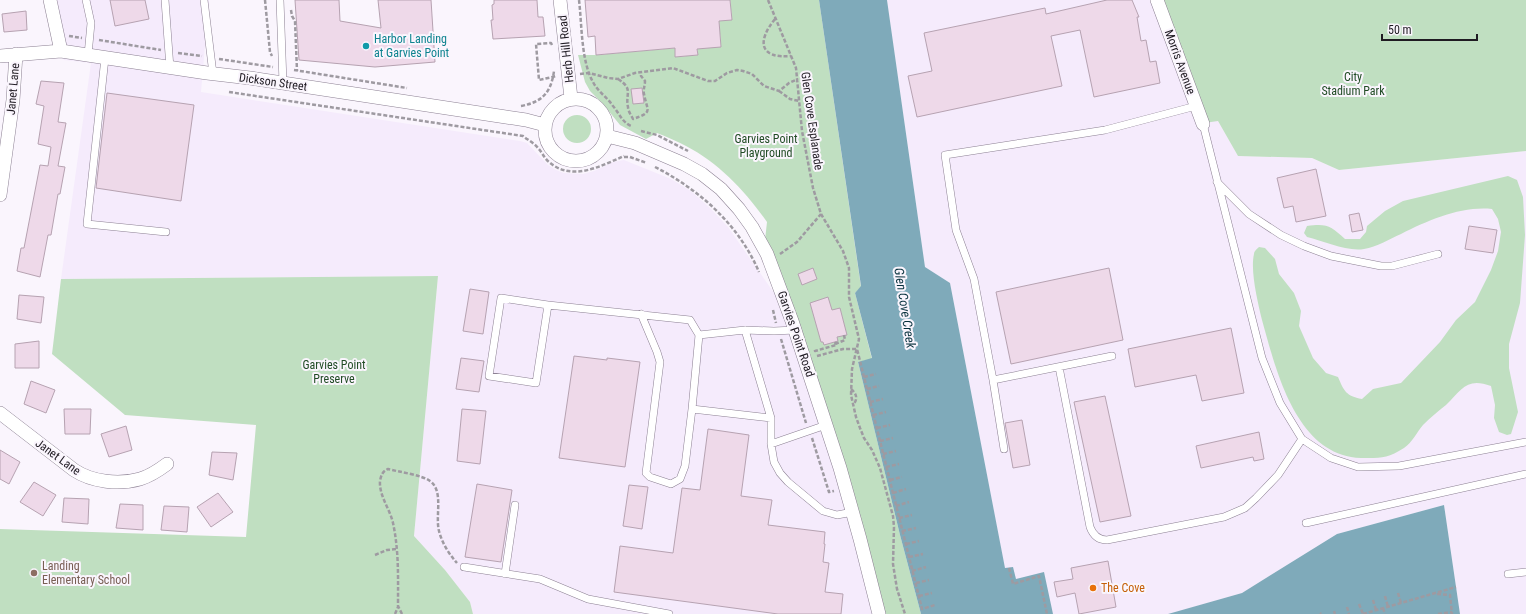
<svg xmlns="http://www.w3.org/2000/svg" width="1526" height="614" font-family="'Roboto Condensed',sans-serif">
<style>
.built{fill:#f5ebfc}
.green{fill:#c0dfc1}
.water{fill:#7faaba}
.building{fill:#eed9e9;stroke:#b6a2b1}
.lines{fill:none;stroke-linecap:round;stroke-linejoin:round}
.service-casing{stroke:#8c8093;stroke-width:8}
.minor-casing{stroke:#8c8093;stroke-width:14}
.path{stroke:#9e9aa1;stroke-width:2.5;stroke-dasharray:4 2;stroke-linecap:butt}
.service{stroke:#fff;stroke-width:7}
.minor{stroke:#fff;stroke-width:13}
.culture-dot{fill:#0f9aa8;stroke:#faf5fd;stroke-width:1.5}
.education-dot{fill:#8d6e63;stroke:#faf5fd;stroke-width:1.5}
.food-dot{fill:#e8710a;stroke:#faf5fd;stroke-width:1.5}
.labels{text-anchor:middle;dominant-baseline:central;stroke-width:4;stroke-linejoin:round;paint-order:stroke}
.culture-label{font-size:12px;fill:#0d838f;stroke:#faf5fd;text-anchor:start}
.street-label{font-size:12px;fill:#1f1b22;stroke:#faf5fd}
.park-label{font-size:12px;fill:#204b24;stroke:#faf5fd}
.education-label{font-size:12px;fill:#785e54;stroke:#faf5fd;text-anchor:start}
.food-label{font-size:12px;fill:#c56008;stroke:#faf5fd;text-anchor:start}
.water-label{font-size:13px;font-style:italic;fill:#06303c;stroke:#faf5fd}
</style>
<rect width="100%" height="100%" fill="#faf5fd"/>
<path class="built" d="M 50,0 L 209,0 L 201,92 L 520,141 L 527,143 L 548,165 L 556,170 L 564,173 L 583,174 L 594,171 L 613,162 L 624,160 L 671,179 L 691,191 L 711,209 L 728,227 L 795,323 L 878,614 L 473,614 L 470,602 L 445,570 L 414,536 L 438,276 L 61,279 L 91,63 L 64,60 Z
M 887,0 L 1156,0 L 1218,121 L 1238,156 L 1312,158 L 1339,170 L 1526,151 L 1526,614 L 1460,614 L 1444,505 L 1337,534 L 1242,593 L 1169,614 L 1053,614 L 1005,569 L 950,283 L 925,267 Z"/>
<path class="green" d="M 730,0 L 819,0 L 861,287 L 855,293 L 872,359 L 858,362 L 900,535 L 921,614 L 878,614 L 765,240 L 767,222 C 746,192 719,163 686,146 C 677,141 667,137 657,133 L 646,139 L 620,125 L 603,104 L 590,91 L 585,82 L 578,55 L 596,55 L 675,48 L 675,57 L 698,55 L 697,49 L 721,46 L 719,21 L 732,19 Z
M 1156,0 L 1526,0 L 1526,151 L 1339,170 L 1312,158 L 1238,156 L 1218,121 L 1204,123 Z
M563 129a14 14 0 1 1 28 0a14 14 0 1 1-28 0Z
M 1508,176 L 1517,180 L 1523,197 L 1525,235 L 1520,303 L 1509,344 L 1509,368 L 1518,412 L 1511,434 L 1507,435 L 1499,432 L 1494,418 L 1495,405 L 1491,386 C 1467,377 1462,389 1446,405 C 1438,411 1430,418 1423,425 C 1417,432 1412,443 1404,448 C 1387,459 1380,458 1361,458 C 1296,456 1276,370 1262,320 C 1258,303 1250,271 1254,254 C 1254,251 1257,249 1259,247 L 1265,248 L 1275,259 L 1279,274 L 1294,293 L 1301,311 L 1299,326 L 1313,358 L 1326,373 L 1338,377 C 1344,391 1346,396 1362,399 L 1373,389 L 1401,383 L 1440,342 L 1456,320 L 1475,302 L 1491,270 L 1498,251 L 1501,232 L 1498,219 L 1492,209 C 1461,206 1429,220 1401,234 C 1389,239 1377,247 1364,249 C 1347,252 1324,241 1307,237 L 1304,233 L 1307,226 C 1327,223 1331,226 1345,239 L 1360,239 L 1366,232 L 1367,226 L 1385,211 L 1403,201 Z
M 438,276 L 414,536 L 445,570 L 470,602 L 473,614 L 0,614 L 0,529 L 246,537 L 256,425 L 125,415 L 52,354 L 61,279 Z"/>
<path class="water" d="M 819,0 L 887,0 L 925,267 L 950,283 L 1005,568 L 1013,567 L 1016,579 L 1044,572 L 1053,614 L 921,614 L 900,535 L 858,362 L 872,358 L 855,293 L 861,286 Z
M 1444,505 L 1460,614 L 1168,614 L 1242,593 L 1337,534 Z"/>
<path class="building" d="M 110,0 L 145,0 L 149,19 L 115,26 Z
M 295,0 L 339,0 L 340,21 L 381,28 L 378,0 L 431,0 L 435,62 L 375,67 L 299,60 Z
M 494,0 L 537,0 L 538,17 L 543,17 L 545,36 L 493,39 L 491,20 L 493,20 L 492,5 L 494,4 Z
M 585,0 L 730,0 L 732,20 L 719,21 L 721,47 L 697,49 L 698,55 L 675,57 L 675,48 L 596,55 L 595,36 L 588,37 Z
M 1107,0 L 1132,0 L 1139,17 L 1137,17 L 1141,41 L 1146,40 L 1150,62 L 1156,61 L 1160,83 L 1094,97 L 1080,30 L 1051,36 L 1062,86 L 917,117 L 908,76 L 932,71 L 924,33 L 1045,8 L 1046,14 Z
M 26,11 L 27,30 L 4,32 L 2,14 Z
M 41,81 L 64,83 L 58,122 L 66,123 L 58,166 L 65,167 L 60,194 L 58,194 L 51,235 L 48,235 L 40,277 L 17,271 L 21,248 L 24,248 L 40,165 L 48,166 L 51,147 L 38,144 L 44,106 L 36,104 Z
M 642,88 L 644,103 L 633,104 L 631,89 Z
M 107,93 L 194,105 L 181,201 L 96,188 Z
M 1316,169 L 1326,216 L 1296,222 L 1293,206 L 1284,208 L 1277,178 Z
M 1359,213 L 1363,230 L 1352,232 L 1349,215 Z
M 1469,226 L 1497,230 L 1493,253 L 1465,249 Z
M 813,268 L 817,279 L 802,285 L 798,274 Z
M 1109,268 L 1123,340 L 1011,364 L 996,292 Z
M 470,289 L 489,292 L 483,334 L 463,331 Z
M 19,295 L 44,297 L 41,323 L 17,319 Z
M 828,297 L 832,310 L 840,308 L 847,335 L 837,337 L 838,341 L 824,345 L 823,342 L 821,342 L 810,303 Z
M 1231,328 L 1244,393 L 1202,401 L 1196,375 L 1135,387 L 1128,349 Z
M 39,341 L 39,368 L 15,368 L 15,344 Z
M 574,356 L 607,360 L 607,358 L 640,362 L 625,467 L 559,458 Z
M 461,358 L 484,361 L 479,392 L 456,389 Z
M 31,381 L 55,390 L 46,413 L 24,404 Z
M 1105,396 L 1131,516 L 1100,522 L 1074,402 Z
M 64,409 L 91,409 L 90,434 L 65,434 Z
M 462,409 L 486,411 L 480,464 L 457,461 Z
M 1022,420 L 1030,465 L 1013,468 L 1005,423 Z
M 126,426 L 132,450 L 109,457 L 101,434 Z
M 708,429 L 749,435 L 741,496 L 772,500 L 768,525 L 825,532 L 824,544 L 825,544 L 823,562 L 829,563 L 825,592 L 843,594 L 841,614 L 778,614 L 614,592 L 620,546 L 673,553 L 682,488 L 700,490 Z
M 1259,432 L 1264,459 L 1254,461 L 1253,457 L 1201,468 L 1196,446 Z
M 0,450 L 20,462 L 9,484 L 0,479 Z
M 212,452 L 237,453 L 233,480 L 209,475 Z
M 34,482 L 56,495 L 43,516 L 20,502 Z
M 477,484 L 512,490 L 501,562 L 465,557 Z
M 629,485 L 648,487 L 642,529 L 623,526 Z
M 218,493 L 233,512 L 211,527 L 197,507 Z
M 64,498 L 89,499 L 88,524 L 62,522 Z
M 120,504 L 143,505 L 143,530 L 116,528 Z
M 164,506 L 189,507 L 187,532 L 161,530 Z
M 1108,561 L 1116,607 L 1079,614 L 1075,593 L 1057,597 L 1054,582 L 1073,579 L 1071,568 Z"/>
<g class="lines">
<defs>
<path id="service" d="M 86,0 L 91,23 L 88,55
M 165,0 L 170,68
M 204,0 L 213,74
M 280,0 L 283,83
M 105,58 L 87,224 L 166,232
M 1203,124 L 1262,358 L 1280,403 L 1302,439 L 1331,458 L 1358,467 L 1399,466 L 1526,442
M 1217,182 L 1249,214 L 1281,235 L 1304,246 L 1331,256 L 1381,266 L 1392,266 L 1438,254
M 548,305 L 536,383 L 489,376 L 501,298 L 548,305 L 690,320 L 699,335
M 641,314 L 657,352 L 660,362 L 646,473 L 650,477 L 671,484 L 680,479 L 685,466 L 692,409
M 745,330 L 771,418 L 771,444 L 774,462 L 780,473 L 788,482 L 823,511 L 837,515 L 853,512
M 1112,356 L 993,380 L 974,279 L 956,230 L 945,155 L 1105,130 L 1196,106
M 1059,367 L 1090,527 C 1093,535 1098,540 1107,540 L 1224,517 L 1245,508 L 1256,498 L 1278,475 L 1302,439
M 993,380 L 1004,449
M 771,418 L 692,409 L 699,335 L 745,330 L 774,331 L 795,330
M 771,444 L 826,425
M 1306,523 L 1526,474
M 464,567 L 540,579 L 588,599 L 669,614
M 505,574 L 515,505
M 1508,574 L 1526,572"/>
<path id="minor" d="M 50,0 L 61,51
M 560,0 L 571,98
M 1157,0 L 1203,124
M 0,56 L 61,51 L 207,73 L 250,78 L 526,120 L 545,125
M545 130a31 31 0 1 1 62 0a31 31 0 1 1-62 0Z
M 607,136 L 635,143 L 684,164 L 702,174 L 721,189 L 739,209 L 752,227 L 767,254 L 792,321 L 840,468 L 860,539 L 879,614
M 0,195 L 13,100 L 16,54
M 0,413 L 74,470 C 92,482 119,485 140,479 C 150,476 159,470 167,464"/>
</defs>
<use href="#service" class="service-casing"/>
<use href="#minor" class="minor-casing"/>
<path class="path" d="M 265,0 L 270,52 L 272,56
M 579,0 C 582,25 581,61 593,82 C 598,92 607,97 613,106 C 619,113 622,122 631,126
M 768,0 L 796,68 L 802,131 L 813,188 L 821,214 L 843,251 L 849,268 L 849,297 L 859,339 L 852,369 L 851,395 L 856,417 L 860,428 L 864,438 L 872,450 L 880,468 L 893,516 L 894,527 L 893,564 L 897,589 L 905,614
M 291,10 L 292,16 L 295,21 L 297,71
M 775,19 C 757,41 759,59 791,56
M 69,36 L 82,38
M 99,40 L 161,50
M 552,45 L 551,43 L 536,44 L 539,80 L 557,76
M 178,53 L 202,56
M 219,59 L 273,67
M 294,70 L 407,88
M 580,74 L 589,73 L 608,78 L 618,79 L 635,73 L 673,68 L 708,81 L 715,81 L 727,73 L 737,70 L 743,71 L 752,74 L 764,86 L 779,91 L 789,83 L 798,79
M 618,79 C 634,89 625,94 628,107 C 628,111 631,115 633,119 C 654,112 647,111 644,94 C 643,89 645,86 645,81 L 641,76 L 641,73
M 779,91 L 790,99 L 799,101
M 229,92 L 523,136 C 528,140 534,143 538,148 C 542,152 544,158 549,162 C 572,182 601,166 624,156
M 521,106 C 542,102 551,93 554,71
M 641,131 L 657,135 L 688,151
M 624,157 L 630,157 L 647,163
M 655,167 C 700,190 739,225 759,272
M 780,254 L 797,242 L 821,214
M 773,310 L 776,323
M 781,339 L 806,423
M 835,344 L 845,340 L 844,335
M 815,350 L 815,351 L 836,345 L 835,342
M 817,356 L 843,349 L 857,349 L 922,609 L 935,605
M 864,377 L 876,374
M 851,389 C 857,394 858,399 853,405
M 867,389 L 879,386
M 870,402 L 883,399
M 873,415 L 886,412
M 877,428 L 890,425
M 812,438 L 829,492 L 834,491
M 880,441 L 893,438
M 883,454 L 896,451
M 886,467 L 899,464
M 890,480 L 902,477
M 893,493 L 906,489
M 896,506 L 909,502
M 899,518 L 912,515
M 902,531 L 916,528
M 906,544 L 919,541
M 375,555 L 387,550 L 397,549
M 909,557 L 923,554
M 1009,568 L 1013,584 L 1039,576 L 1047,614
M 912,571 L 926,567
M 916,583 L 929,580
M 1398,593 L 1401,603
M 1437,594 L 1450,595 L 1452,614
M 919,596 L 932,593
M 1385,596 L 1388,607
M 1373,600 L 1376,610
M 1359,604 L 1363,614
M 1347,607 L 1349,614
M 1383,608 L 1385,614
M 1334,611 L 1335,614
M 1320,613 L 1321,614
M 395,614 L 398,607
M 402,614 L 398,606 C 398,577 399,551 393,523 C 390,509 379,496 380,481 C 381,475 383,471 388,469 C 399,472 422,475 430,481 C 444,491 435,516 439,531 C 442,543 449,554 457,563
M 1363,614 L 1456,587
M 1438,614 L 1452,612"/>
<use href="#service" class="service"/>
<use href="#minor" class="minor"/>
</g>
<circle class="culture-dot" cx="366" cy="46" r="4"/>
<circle class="education-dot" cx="34" cy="573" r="4"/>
<circle class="food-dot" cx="1093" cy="588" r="4"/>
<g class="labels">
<g class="culture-label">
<text x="374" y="39">Harbor Landing<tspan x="374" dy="14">at Garvies Point</tspan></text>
</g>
<g class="street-label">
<text transform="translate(566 49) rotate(-96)">Herb Hill Road</text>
<text transform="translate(1180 62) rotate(70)">Morris Avenue</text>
<text transform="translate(273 82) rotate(8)">Dickson Street</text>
<text transform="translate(13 89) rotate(-85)">Janet Lane</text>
<text transform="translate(812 121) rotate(82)">Glen Cove Esplanade</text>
<text transform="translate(796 334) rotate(71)">Garvies Point Road</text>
<text transform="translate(58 457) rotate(36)">Janet Lane</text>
</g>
<g class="park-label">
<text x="1353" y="77">City<tspan x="1353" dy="14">Stadium Park</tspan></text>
<text x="766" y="139">Garvies Point<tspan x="766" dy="14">Playground</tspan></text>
<text x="334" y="365">Garvies Point<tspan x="334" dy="14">Preserve</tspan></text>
</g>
<g class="education-label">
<text x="42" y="566">Landing<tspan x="42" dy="14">Elementary School</tspan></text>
</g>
<g class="food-label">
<text x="1101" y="588">The Cove</text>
</g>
<g class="water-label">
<text transform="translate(905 308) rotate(81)">Glen Cove Creek</text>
</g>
</g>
<path d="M1382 34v6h95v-6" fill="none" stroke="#1f1b22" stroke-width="2"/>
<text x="1388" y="34" font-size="12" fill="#1f1b22" stroke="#faf5fd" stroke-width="3" paint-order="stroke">50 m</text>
</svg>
